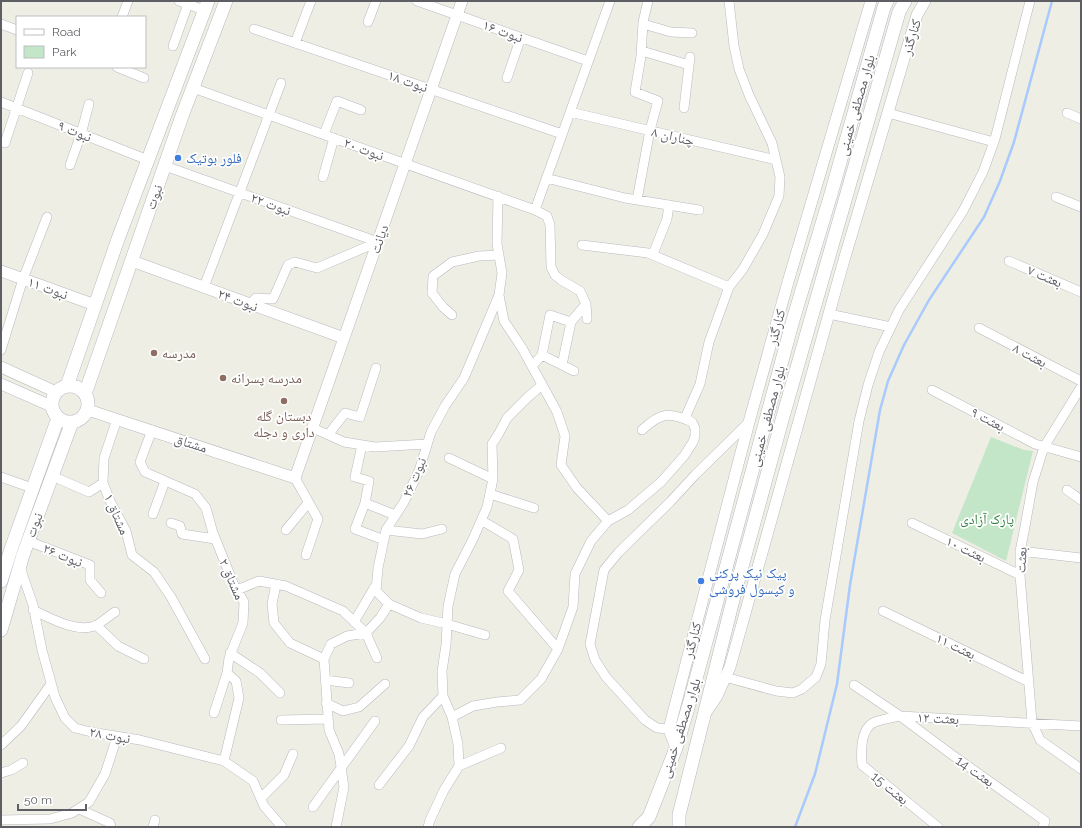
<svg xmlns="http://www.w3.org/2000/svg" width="1082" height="828" font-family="Raleway,'Noto Naskh Arabic',sans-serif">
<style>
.green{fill:#c3e5c8}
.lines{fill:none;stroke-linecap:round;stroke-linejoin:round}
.stream{stroke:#a8cafc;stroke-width:2.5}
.minor-casing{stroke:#b8b9bf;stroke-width:10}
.tertiary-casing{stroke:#b8b9bf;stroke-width:12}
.secondary-casing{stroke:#b7b8be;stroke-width:14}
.minor{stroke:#fff;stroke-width:9}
.tertiary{stroke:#fff;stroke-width:11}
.secondary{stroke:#fff;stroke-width:13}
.shop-dot{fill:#3f7fe0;stroke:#fff;stroke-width:1.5}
.education-dot{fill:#8d6e63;stroke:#fff;stroke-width:1.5}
.labels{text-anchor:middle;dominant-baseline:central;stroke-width:3.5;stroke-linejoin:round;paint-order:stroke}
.street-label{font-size:14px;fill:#5d5f65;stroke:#fff}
.shop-label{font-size:14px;fill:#366cbe;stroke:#fff;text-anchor:start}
.education-label{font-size:14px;fill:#785e54;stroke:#fff;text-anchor:start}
.park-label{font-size:14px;fill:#388246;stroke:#fff}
</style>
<rect width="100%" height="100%" fill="#efeee5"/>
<path class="green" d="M 991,437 L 1024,450 L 1033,451 L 1006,561 L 952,533 Z"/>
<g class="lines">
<path class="stream" d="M 795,827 L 815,774 L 837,684 L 850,585 L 880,410 L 888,381 L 904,345 L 929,300 L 984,217 L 1000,181 L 1014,142 L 1052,1"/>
<defs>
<path id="minor" d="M 179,1 L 204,10
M 417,1 L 588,61
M 122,17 L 128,1
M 368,22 L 376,1
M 1,24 L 17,30
M 643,24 L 671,32 L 692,33
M 254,29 L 562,134
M 295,43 L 311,1
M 173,46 L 188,4
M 642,51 L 689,65
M 117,67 L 144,78
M 507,78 L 521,37
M 193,88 L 535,210 L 547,216 L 550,225 L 551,267 L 555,275 L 561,280 L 580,291 L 586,304 L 587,319
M 1,102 L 148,160
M 684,108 L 690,57
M 570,112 L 776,160
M 888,113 L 994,142
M 1067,113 L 1081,119
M 324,134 L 337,101 L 361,110
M 5,143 L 28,73
M 70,165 L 81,134 L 89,104
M 165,166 L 378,242
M 323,177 L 334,138
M 546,178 L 625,198 L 699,210
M 498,196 L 497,244 L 502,273 L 499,295 L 504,321 L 522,348 L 557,412 L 565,436 L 561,465 L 577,488 L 608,521
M 1056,197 L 1081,207
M 637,200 L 650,130 L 658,101 L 635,92 L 641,56 L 643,22 L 648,1
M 535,210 L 610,1
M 582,245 L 648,253 L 729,287
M 653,254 L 667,219 L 669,205
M 1009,261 L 1081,292
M 204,287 L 281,83
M 250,304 L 256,298 L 273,299 L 288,265 L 295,262 L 317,268 L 378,242
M 829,314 L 891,327
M 452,315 L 443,307 L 432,293 L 433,276 L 452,262 L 479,256 L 499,255
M 979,328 L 1081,381
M 1,350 L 23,279 L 47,217
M 542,355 L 550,315 L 571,322
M 562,365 L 571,322 L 586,304
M 532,366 L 542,355 L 574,371
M 1081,387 L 1044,447 L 1033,482 L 1024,532 L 1020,551 L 1020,575 L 1032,722 L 1040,740 L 1081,769
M 932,390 L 1035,444 L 1081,457
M 685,418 L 700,384 L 709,342 L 729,287 L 743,269 L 763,234 L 779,196 L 780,177 L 772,143 L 749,95 L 739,69 L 734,46 L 729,1
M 117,419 L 104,458 L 103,483 L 110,501 L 126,531 L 132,555 L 154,572 L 171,597 L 205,659
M 313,428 L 344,442 L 375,447 L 427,444
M 152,430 L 140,462 L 145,472 L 195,494 L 206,508 L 213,533 L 226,565 L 233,583 L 244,602 L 243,623 L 229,658 L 227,673 L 236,681 L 239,698 L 224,761
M 328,435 L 345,413 L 360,417 L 376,368
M 362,445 L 355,477 L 369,481 L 365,503 L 395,515
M 449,458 L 493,479
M 52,476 L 89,492 L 103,483
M 1,477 L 32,488
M 295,478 L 318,519 L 306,555
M 1067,490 L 1081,500
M 490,494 L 534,508
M 365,503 L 355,529 L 384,540
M 153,514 L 165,481
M 481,520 L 513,539 L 519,570 L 508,591 L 558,649
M 171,523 L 180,526 L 182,534 L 215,539
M 912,523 L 1020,575
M 286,530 L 308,503
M 386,530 L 422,534 L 442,529
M 28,541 L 90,565 L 90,580 L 101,593
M 1020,551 L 1081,558
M 20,567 L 33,605 L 42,650 L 55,697 L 65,718 L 75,728 L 91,732 L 140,740 L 224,761 L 253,781 L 264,806 L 282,827
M 276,584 L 272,604 L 274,623 L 290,643 L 324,659
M 237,590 L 259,581 L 286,586 L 343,611 L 366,633 L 377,658
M 33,610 C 50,618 78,634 97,625 C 103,621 109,616 115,612
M 883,611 L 1029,682
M 354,622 L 377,583
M 96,625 L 118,646 L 144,659
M 485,635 L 447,624 L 421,618 L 389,604 L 376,591 L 378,568 L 386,530 L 404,502 L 419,471 L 431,432 L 445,406 L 464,378 L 499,295
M 230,653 L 260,673 L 280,693
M 725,677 L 776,691 L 793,693 L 802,689 L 816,677 L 821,664 L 825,620 L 859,421 L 868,385 L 879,352 L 899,310 L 963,211 L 983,172 L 995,139 L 1030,1
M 325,680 L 349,683
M 854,685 L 900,716 L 1081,726
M 326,703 L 343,711 L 359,707 L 385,684
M 214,713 L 227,673
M 452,717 L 473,706 L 497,702 L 520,700 L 541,679 L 558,649 L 573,607 L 575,574 L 591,541 L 608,521 L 628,510 L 661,482 L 684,456 L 693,442 L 695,436 L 695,428 L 692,422 C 669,412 661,412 642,430
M 281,720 L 328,719
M 669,729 L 657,728 L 645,720 L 606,677 L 595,660 L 590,644 L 604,570 L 618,553 L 670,502 L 695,475 L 749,422
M 1,745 L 21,726 L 51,684
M 459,766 L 501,748
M 1,773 L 11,770 L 23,763
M 379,785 L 409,746 L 423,717 L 443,696
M 261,798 L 284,775 L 293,754
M 313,807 L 375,721
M 79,809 L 110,823 L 111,827
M 1,820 L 50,819 L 72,813 L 89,802 L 105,774 L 117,737
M 153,827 L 155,820
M 336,827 L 344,787 L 339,754 L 329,730 L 324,659 L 331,644 L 347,636 L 366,633 L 380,618 L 389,604
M 428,827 L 430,820 L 444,790 L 459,766 L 458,744 L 452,717 L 443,696 L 442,671 L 446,645 L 448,606 L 455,574 L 473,539 L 487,507 L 493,479 L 492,444 L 498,435 L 507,418 L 528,397 L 542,385
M 938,827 L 862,765 C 861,753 860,728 875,722 C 883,719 892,718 900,716 L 951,754 L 1045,821 L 1043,827"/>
<path id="tertiary" d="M 132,261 L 344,338
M 1,271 L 95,305
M 1,367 L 56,392
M 1,384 L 51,406
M 88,410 L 295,478 L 462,1
M 707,711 L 717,696 L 730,667 L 844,260 L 917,15 L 925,1
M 676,748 L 669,729 L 749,422 L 788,282 L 871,1"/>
<path id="secondary" d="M52 404a18 18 0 1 1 36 0a18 18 0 1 1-36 0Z
M 67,386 L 118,239 L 208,1
M 85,394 L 182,116 L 226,1
M 1,581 L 11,549 L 58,418
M 1,630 L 23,555 L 72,422
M 639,827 L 649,817 L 676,748 L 690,701 L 793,320 L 831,194 L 884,7 L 887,1
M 679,827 L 679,815 L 734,596 L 782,420 L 899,12 L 905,1"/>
</defs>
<use href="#minor" class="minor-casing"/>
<use href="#tertiary" class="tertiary-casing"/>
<use href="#secondary" class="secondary-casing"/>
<use href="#minor" class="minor"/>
<use href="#tertiary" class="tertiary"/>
<use href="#secondary" class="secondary"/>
</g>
<g class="shop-dot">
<circle cx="178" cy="158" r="4"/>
<circle cx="701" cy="581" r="4"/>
</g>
<g class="education-dot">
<circle cx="154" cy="353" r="4"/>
<circle cx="223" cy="378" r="4"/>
<circle cx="284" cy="401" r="4"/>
</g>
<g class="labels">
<g class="street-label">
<text transform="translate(503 31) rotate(20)">نبوت ۱۶</text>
<text transform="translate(911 37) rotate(-73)">کنارگذر</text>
<text transform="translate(408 81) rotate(19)">نبوت ۱۸</text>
<text transform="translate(856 105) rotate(-74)">بلوار مصطفی خمینی</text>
<text transform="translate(75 131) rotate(22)">نبوت ۹</text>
<text transform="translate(673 136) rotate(13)">چناران ۸</text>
<text transform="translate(364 149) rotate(20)">نبوت ۲۰</text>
<text transform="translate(154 197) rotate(-71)">نبوت</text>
<text transform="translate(271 204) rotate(20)">نبوت ۲۲</text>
<text transform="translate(379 239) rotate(-71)">دیانت</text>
<text transform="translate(1045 276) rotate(23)">بعثت ۷</text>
<text transform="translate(48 288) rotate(20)">نبوت ۱۱</text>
<text transform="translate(238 300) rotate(20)">نبوت ۲۴</text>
<text transform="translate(776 327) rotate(-75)">کنارگذر</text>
<text transform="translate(1030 355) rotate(28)">بعثت ۸</text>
<text transform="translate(767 416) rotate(-75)">بلوار مصطفی خمینی</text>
<text transform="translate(988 419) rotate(28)">بعثت ۹</text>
<text transform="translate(191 443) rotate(18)">مشتاق</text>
<text transform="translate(414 477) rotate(-67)">نبوت ۲۶</text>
<text transform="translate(117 514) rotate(66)">مشتاق ۱</text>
<text transform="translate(34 525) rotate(-70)">نبوت</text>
<text transform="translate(966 549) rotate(26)">بعثت ۱۰</text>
<text transform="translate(63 555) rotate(22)">نبوت ۲۶</text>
<text transform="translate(1021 560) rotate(-87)">بعثت</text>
<text transform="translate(232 579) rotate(66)">مشتاق ۲</text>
<text transform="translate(692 640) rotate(-75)">کنارگذر</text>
<text transform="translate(956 646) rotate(26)">بعثت ۱۱</text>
<text transform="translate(938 718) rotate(3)">بعثت ۱۲</text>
<text transform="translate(680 728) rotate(-72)">بلوار مصطفی خمینی</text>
<text transform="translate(110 735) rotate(10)">نبوت ۲۸</text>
<text transform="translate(975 771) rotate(35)">بعثت 14</text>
<text transform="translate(890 788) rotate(39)">بعثت 15</text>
</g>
<g class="shop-label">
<text x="186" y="158">فلور بوتیک</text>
<text x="709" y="573">پیک نیک پرکنی<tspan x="709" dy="16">و کپسول فروشی</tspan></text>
</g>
<g class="education-label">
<text x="162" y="353">مدرسه</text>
<text x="231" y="378">مدرسه پسرانه</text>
<text x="284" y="416" text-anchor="middle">دبستان گله<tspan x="284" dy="16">داری و دجله</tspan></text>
</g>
<g class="park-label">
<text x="987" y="519">پارک آزادی</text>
</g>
</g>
<rect width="1082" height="828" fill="none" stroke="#5d5f65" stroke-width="4"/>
<rect x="16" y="16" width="130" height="52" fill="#ffffff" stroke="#bebfc1"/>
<rect x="24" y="29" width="20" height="6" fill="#ffffff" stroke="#bebfc1"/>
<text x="52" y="36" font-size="12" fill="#5d5f65">Road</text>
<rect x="24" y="46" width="20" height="12" fill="#c3e5c8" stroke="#bebfc1"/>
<text x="52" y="56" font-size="12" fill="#5d5f65">Park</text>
<path d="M18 804v6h68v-6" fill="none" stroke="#5d5f65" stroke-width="2"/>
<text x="24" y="804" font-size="12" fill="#5d5f65" stroke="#ffffff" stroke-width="3" paint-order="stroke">50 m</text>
</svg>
